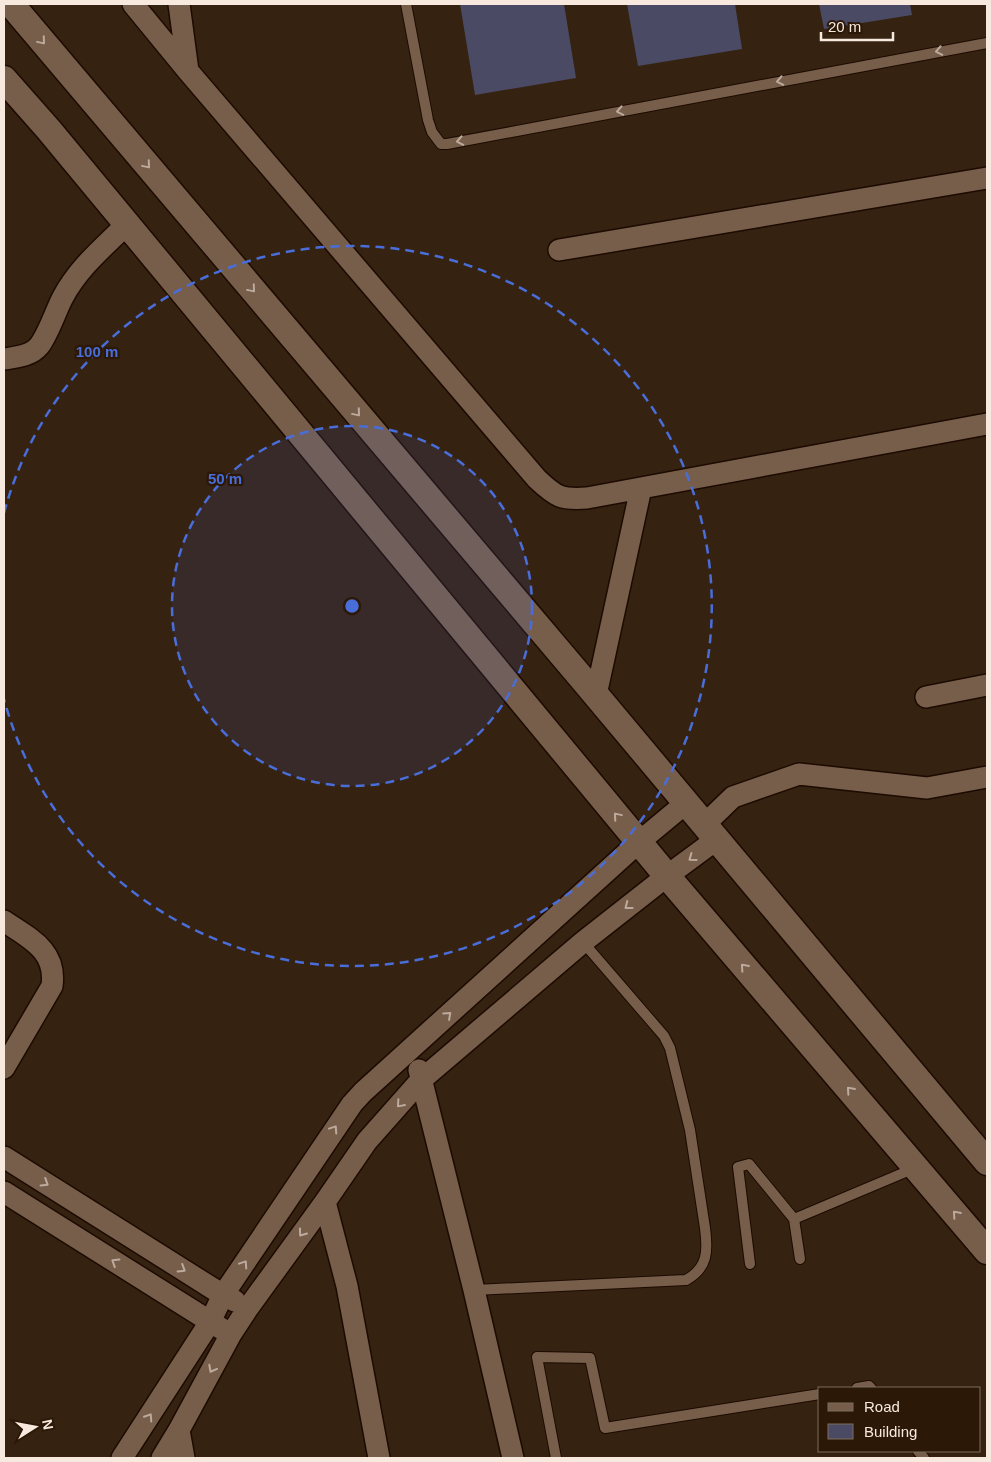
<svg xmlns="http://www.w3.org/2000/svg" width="991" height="1462" font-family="Arial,sans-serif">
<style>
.building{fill:#4a4a64}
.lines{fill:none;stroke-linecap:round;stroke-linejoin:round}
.service-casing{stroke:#1d0a00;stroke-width:12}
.minor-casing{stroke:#1d0a00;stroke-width:24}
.tertiary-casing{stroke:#1d0a00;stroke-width:29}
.service{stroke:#765e4b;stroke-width:10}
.minor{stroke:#765e4b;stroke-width:21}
.tertiary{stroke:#765e4b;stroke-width:26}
.oneway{stroke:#bdaa9c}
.ring{fill:none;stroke:#496dd9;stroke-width:2.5;stroke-dasharray:9 6}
.centre{fill:#496dd9;stroke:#2c1807;stroke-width:2.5}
.ring-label{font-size:15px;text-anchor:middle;font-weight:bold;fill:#496dd9;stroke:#2c1807;stroke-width:4.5;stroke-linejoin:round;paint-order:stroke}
</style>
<rect width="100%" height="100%" fill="#362210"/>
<path class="building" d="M 460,4 L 564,4 L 576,78 L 475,95 Z
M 627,4 L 735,4 L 742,49 L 638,66 Z
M 819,4 L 910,4 L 912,15 L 824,29 Z"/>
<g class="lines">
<defs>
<path id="service" d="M 406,4 L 428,120 L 432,132 L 441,144 L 447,144 L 987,43
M 794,1219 L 915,1168
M 750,1264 L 738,1167 L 749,1164 L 794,1219 L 800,1259
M 474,1290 L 686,1280 C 708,1268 708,1251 705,1228 L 690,1130 L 670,1048 L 664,1036 L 583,942
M 857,1388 L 869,1386 L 871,1388
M 918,1451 L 924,1458
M 556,1458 L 537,1357 L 590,1358 L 605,1428 L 820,1394"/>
<path id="minor" d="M 133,4 L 188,71 L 537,479 C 556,497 561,500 587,498 L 987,424
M 179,4 L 188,71
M 559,250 L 987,178
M 4,359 C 16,357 31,356 39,346 C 48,335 56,310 63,297 C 79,267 104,247 127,224
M 596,695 L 641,488
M 926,697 L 987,685
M 704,825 L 733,797 L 799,774 L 927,788 L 987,777
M 4,921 C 29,938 57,950 52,986 L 4,1068
M 419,1070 L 474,1290 L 513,1458
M 4,1157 L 223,1295 L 235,1301
M 4,1192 L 222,1329
M 325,1202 L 347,1286 L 379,1458
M 179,1430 L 184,1458
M 122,1458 L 210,1322 L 223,1295 L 352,1104 L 363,1092 L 639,842 L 686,803
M 162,1458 L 179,1430 L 231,1334 L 248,1308 L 325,1202 L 367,1141 L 421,1080 L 583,942 L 667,876 L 717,839"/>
<path id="tertiary" d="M 11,4 L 585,682 L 987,1162
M 4,79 L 49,130 L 667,876 L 987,1251"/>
</defs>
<use href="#service" class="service-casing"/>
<use href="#minor" class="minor-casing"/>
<use href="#tertiary" class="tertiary-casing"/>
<use href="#service" class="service"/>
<use href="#minor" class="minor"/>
<use href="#tertiary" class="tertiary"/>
</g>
<defs><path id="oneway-chevron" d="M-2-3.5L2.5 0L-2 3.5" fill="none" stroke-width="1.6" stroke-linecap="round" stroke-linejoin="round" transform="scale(1.25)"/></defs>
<g class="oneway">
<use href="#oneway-chevron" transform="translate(42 41) rotate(50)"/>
<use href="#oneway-chevron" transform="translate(939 51) rotate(169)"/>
<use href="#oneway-chevron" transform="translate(780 81) rotate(169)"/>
<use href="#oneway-chevron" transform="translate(620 111) rotate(169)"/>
<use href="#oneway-chevron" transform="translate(460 141) rotate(169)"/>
<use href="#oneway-chevron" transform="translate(147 165) rotate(50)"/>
<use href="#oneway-chevron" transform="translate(252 289) rotate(50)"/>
<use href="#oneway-chevron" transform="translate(357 413) rotate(50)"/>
<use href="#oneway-chevron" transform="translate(617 816) rotate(-130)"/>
<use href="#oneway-chevron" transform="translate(692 858) rotate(144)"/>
<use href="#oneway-chevron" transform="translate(628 906) rotate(142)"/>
<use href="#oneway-chevron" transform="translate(744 967) rotate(-131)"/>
<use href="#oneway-chevron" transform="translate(448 1015) rotate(-42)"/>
<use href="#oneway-chevron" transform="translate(850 1090) rotate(-131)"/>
<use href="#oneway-chevron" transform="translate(400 1104) rotate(131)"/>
<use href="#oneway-chevron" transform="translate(334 1129) rotate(-56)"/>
<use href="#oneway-chevron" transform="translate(45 1183) rotate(32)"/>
<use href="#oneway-chevron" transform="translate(956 1214) rotate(-131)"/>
<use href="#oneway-chevron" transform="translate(302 1233) rotate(126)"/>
<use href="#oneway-chevron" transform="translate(115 1262) rotate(-148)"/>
<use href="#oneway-chevron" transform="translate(244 1264) rotate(-56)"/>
<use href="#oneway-chevron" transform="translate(182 1269) rotate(32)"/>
<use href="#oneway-chevron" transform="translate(212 1369) rotate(118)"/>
<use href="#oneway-chevron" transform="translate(149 1417) rotate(-57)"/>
</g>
<circle cx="352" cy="606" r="180" fill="#496dd9" fill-opacity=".12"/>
<g class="ring">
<circle cx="352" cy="606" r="180"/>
<path d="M4 513A360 360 0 1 1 4 699"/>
</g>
<circle cx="352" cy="606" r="8" class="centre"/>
<g class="ring-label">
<text x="97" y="357">100 m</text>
<text x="225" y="484">50 m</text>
</g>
<rect width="991" height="1462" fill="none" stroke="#f7e9de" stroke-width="10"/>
<rect x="818" y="1387" width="162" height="65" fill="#2c1807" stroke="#7d6c5d"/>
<rect x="828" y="1403" width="25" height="8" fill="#765e4b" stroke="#7d6c5d"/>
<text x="864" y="1412" font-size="15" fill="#f7e9de">Road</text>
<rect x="828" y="1424" width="25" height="15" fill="#4a4a64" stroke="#7d6c5d"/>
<text x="864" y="1437" font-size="15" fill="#f7e9de">Building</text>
<g transform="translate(35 1427) rotate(79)" stroke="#2c1807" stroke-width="4" paint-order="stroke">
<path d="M0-4L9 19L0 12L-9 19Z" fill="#f7e9de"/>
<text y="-8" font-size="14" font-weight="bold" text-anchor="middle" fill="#f7e9de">N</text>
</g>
<path d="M821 32v8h72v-8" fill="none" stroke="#f7e9de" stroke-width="2.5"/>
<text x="828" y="32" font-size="15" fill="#f7e9de" stroke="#2c1807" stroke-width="4" paint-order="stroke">20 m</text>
</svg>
